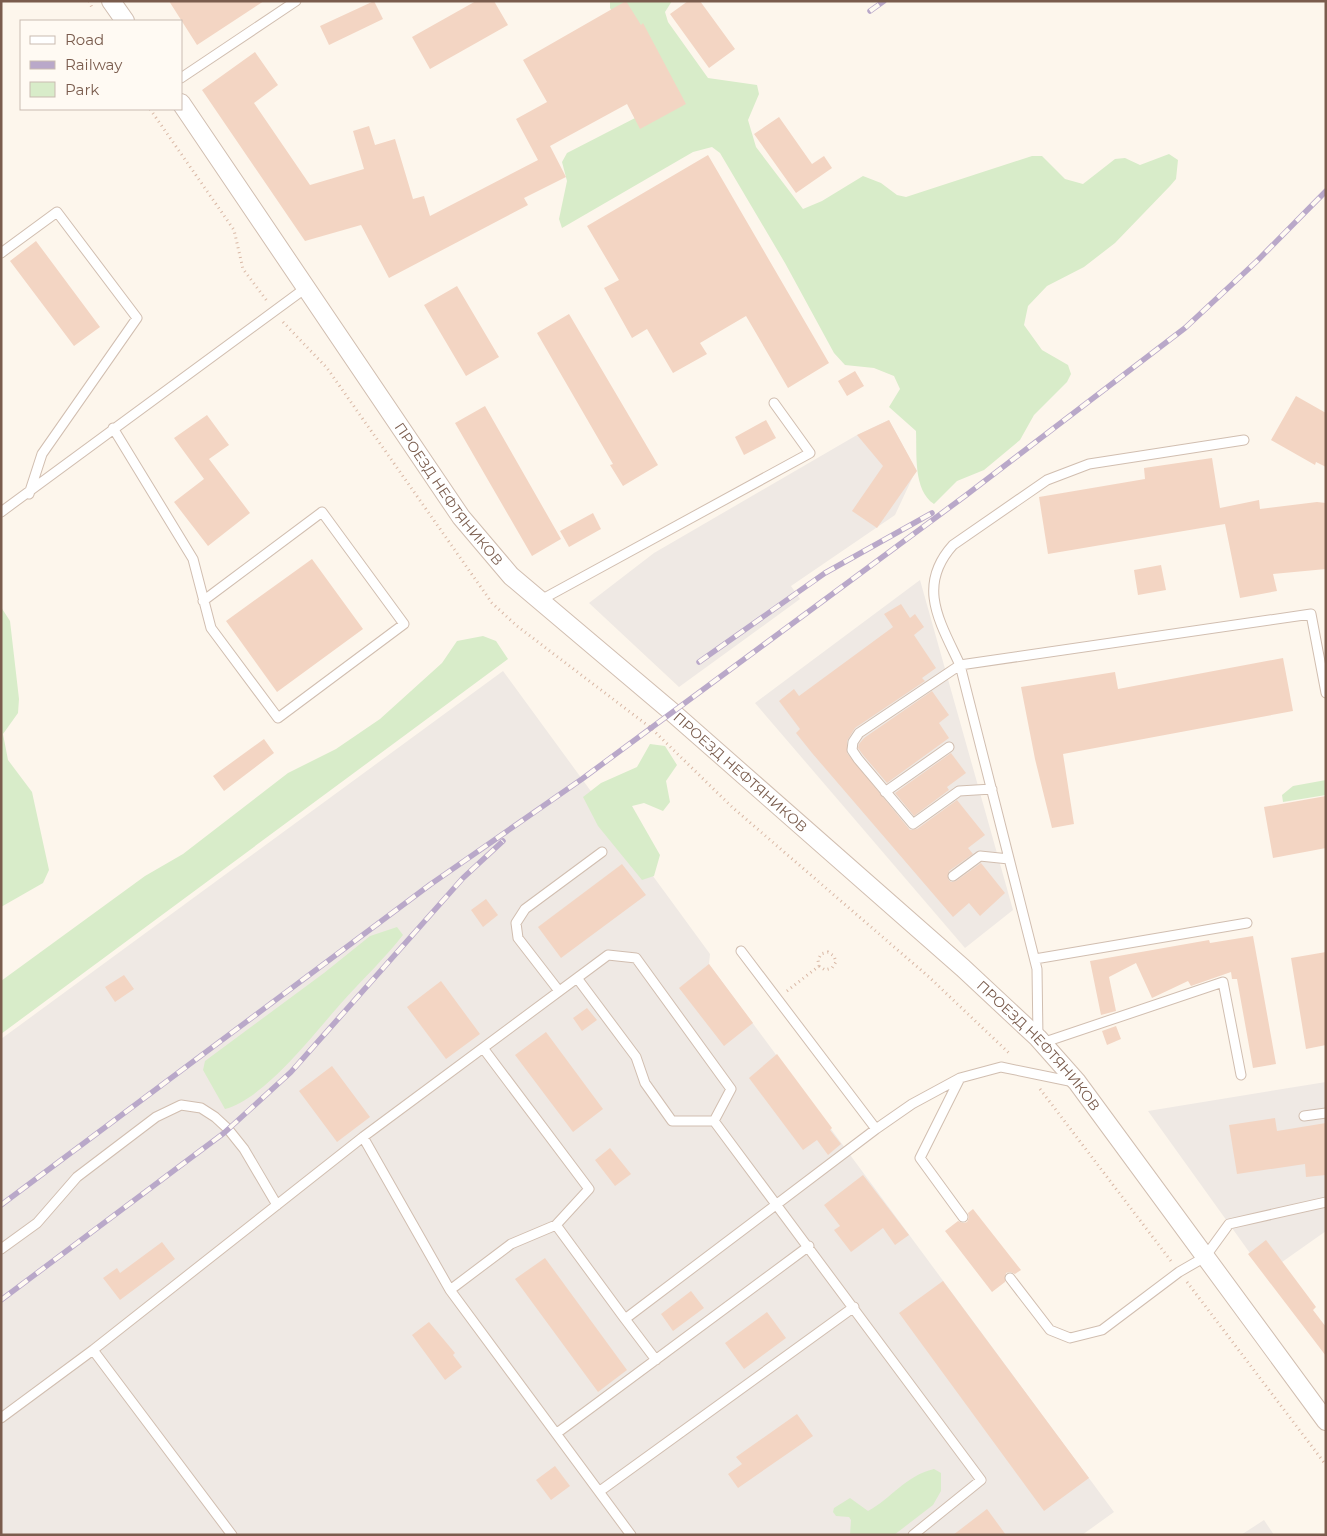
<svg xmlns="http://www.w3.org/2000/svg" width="1327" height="1536" font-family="Montserrat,sans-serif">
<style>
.industrial{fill:#efe9e4}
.green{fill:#d8ecc9}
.building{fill:#f3d5c3}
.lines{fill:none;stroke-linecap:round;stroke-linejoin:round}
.lane-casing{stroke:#d1beb0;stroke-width:11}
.street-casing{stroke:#d1beb0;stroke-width:20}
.path{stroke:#d9b8a5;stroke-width:3;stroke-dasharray:1 4;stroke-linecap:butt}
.lane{stroke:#fff;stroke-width:9}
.street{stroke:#fff;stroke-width:18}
.rail-casing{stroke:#b9a8c9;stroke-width:5.5}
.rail{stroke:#fffaf3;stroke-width:4;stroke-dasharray:11;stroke-linecap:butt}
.labels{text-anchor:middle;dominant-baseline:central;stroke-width:4.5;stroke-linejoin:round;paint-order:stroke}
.street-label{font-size:14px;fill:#7a5c4d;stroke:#fffaf3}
</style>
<rect width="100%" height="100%" fill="#fdf6ec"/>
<path class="industrial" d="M 889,420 L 916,470 L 895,515 L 791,586 L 800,599 L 679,687 L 589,603 L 654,553 L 857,435 Z
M 920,580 L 1013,910 L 965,948 L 755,703 Z
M 503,671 L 710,954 L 709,964 L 1114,1512 L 1082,1535 L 1,1535 L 1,1039 Z
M 1326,1082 L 1326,1231 L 1265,1274 L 1148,1111 Z
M 1264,1520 L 1274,1535 L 1241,1535 Z"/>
<path class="green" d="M 610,1 L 672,1 L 665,12 L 668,22 L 708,78 L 757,85 L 759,94 L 748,120 L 756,147 L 803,209 L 822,201 L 863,176 L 881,183 L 897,195 L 906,197 L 1032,156 L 1042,156 L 1065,179 L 1083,184 L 1115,159 L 1125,158 L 1140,165 L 1169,154 L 1178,160 L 1176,179 L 1170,186 L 1115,243 L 1084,267 L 1047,286 L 1028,306 L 1024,325 L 1042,350 L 1068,365 L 1071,374 L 1067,382 L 1034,415 L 1020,440 L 984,470 L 957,481 L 934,504 C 913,490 917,454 916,431 L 889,407 L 900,389 L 894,376 L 874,368 L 845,365 L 834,353 L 785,263 L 720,153 L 712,147 L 693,152 L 562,228 L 559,219 L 567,181 L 562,162 L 567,153 L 639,116 L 619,24 L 610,8 Z
M 1,607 L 10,621 L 19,699 L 18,713 L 3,734 L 8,760 L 32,792 L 49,870 L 43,883 L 1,907 Z
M 483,636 L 496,641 L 508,659 L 1,1034 L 1,981 L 145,876 L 183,854 L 288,773 L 336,749 L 380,719 L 442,663 L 457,641 Z
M 650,744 L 665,746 L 677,765 L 666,781 L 670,802 L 663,811 L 644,803 L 632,806 L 660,855 L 654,876 L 642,880 L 598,826 L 583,797 L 601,783 L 637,767 Z
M 1326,780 L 1326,795 L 1283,802 L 1282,795 L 1293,786 Z
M 397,927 L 403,935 C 385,958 364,978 344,1000 C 315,1032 266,1098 225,1109 L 203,1070 L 205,1061 L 324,973 L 370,936 Z
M 934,1469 L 941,1473 L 941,1491 L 933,1505 L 894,1535 L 850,1535 L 851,1520 L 849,1517 L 836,1516 L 833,1512 L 834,1508 L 850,1498 L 868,1511 C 892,1498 905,1476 934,1469 Z"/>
<path class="building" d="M 169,1 L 264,1 L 197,45 Z
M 374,1 L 383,19 L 329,45 L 320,26 Z
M 476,1 L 494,1 L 508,25 L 430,69 L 412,37 Z
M 626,1 L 641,25 L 643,23 L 686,104 L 640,129 L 627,104 L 550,146 L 566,177 L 524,198 L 528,205 L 389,278 L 361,225 L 305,241 L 202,90 L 255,52 L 278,85 L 254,103 L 310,185 L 364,169 L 353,131 L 369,126 L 375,145 L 395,139 L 413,199 L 424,196 L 430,216 L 538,160 L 516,119 L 547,102 L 523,60 Z
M 688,1 L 700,1 L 735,49 L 709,68 L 670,14 Z
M 779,117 L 812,164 L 824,156 L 832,168 L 796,193 L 754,134 Z
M 708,155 L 829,363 L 788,388 L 746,316 L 700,343 L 707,354 L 673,373 L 647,329 L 632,338 L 604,288 L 619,280 L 587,226 Z
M 36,241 L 100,327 L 74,346 L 10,261 Z
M 457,286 L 499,357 L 466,376 L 424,305 Z
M 569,314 L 658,465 L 623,486 L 610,465 L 613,464 L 537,333 Z
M 855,371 L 864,386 L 847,396 L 838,381 Z
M 1296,396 L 1326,413 L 1326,467 L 1316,462 L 1315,465 L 1271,440 Z
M 485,406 L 561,539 L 532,556 L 455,423 Z
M 207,415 L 229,445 L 209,459 L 250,513 L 208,546 L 174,502 L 204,479 L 174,438 Z
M 766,420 L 776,438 L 744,455 L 735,437 Z
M 889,420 L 917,471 L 877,528 L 852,511 L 883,466 L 857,435 Z
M 1212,458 L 1220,508 L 1259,500 L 1260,509 L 1317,502 L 1326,503 L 1326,569 L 1273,574 L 1277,591 L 1240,598 L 1225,524 L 1048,554 L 1039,497 L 1145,479 L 1144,468 Z
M 593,513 L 601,529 L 569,547 L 560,531 Z
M 312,559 L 363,629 L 277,692 L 226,621 Z
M 1161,565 L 1166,590 L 1138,595 L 1134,570 Z
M 901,604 L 910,618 L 915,614 L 924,627 L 914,635 L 936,668 L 922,678 L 925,681 L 855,728 L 847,741 L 847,753 L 910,830 L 917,829 L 957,800 L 985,835 L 968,848 L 973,854 L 949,871 L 948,879 L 951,882 L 956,881 L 981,863 L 1005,893 L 980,916 L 969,903 L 953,917 L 812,753 L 796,733 L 800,729 L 779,701 L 794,689 L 799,696 L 893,627 L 884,614 Z
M 1283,658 L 1293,711 L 1063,754 L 1074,824 L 1052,828 L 1035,759 L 1021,687 L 1115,672 L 1118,689 Z
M 932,691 L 949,715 L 939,723 L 949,738 L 887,783 L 863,755 L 858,748 L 859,744 L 864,738 Z
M 264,739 L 274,753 L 224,791 L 213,776 Z
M 951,753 L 966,773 L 947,787 L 949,790 L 914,816 L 895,793 Z
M 1326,796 L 1326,848 L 1273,858 L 1264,807 Z
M 622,864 L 646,895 L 561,958 L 538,927 Z
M 486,899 L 498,915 L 483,927 L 471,910 Z
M 1253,936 L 1276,1064 L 1253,1068 L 1237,979 L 1232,979 L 1231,972 L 1191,986 L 1188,981 L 1152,998 L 1136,963 L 1109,977 L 1116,1011 L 1101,1015 L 1090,961 L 1209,940 L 1210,943 Z
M 1326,952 L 1326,1045 L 1306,1049 L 1291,958 Z
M 709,964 L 753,1023 L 724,1046 L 679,988 Z
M 124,975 L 134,989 L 115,1002 L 105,987 Z
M 441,981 L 480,1034 L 446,1059 L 407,1007 Z
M 587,1008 L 597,1020 L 582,1031 L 573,1018 Z
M 1116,1026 L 1121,1039 L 1107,1045 L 1102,1031 Z
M 546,1032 L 603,1109 L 573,1132 L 515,1055 Z
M 777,1054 L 832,1128 L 830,1130 L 841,1144 L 828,1155 L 817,1140 L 803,1150 L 749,1078 Z
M 332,1066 L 370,1117 L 337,1142 L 299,1091 Z
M 1275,1118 L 1277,1131 L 1326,1123 L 1326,1175 L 1306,1177 L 1305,1164 L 1237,1174 L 1229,1125 Z
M 610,1148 L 631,1174 L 615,1186 L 595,1160 Z
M 863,1175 L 909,1235 L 895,1245 L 883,1228 L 851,1252 L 834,1230 L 840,1226 L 824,1205 Z
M 973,1209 L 1021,1270 L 1015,1274 L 1010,1272 L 1006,1273 L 1005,1282 L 992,1292 L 945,1231 L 958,1221 L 963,1223 L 967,1222 L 969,1217 L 968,1213 Z
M 1266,1240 L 1316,1307 L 1313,1310 L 1326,1327 L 1326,1356 L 1248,1254 Z
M 162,1242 L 175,1259 L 120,1300 L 103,1278 L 117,1268 L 120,1273 Z
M 545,1258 L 627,1370 L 598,1392 L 515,1279 Z
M 943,1281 L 1089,1478 L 1044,1511 L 899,1313 Z
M 691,1291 L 704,1308 L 673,1331 L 661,1314 Z
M 767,1312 L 786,1338 L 744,1369 L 725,1343 Z
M 429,1322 L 455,1353 L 453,1355 L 462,1367 L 445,1380 L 412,1335 Z
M 797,1414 L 813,1436 L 738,1488 L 728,1474 L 742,1464 L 736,1457 Z
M 555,1466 L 570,1486 L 551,1500 L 536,1480 Z
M 987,1509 L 1006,1535 L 953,1535 Z"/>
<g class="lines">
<defs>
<path id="lane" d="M 181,78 L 296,1
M 1,253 L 57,212 L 137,318 L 42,454 L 29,494
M 113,428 L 193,559 L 211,628 L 278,718 L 404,624 L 322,512 L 203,601
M 1,512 L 307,287
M 539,601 L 810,453 L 774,403
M 992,789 L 959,791 L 913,824 L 858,759 L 852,750 L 853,742 L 859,733 L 960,665 L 1311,614 L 1326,693
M 885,792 L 949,747
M 953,876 L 980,856 L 1009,859
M 741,951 L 876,1129
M 1035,959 L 1247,923
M 577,978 L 636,1057 L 645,1083 L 672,1121 L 714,1121
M 559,991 L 518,938 L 516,923 L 525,909 L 602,852
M 1038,1038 L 1037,969 L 960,665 C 940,622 916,586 953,545 L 1047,480 L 1089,464 L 1244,440
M 1042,1043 L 1223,982 L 1241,1075
M 483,1048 L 589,1189 L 556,1225
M 960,1078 L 920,1158 L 963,1217
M 1304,1116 L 1326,1113
M 363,1137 L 450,1290
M 1,1249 L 37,1223 L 77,1177 L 156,1117 L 181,1105 L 201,1108 L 215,1117 L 228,1129 L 244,1149 L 277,1205
M 1010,1278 L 1050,1330 L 1070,1338 L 1102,1330 L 1179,1272 L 1205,1257 L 1229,1224 L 1326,1202
M 625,1319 L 656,1360
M 93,1350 L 232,1535
M 1,1418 L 93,1350 L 363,1137 L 608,955 L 636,958 L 731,1089 L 714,1121 L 981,1480 L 913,1535
M 557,1433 L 809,1246
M 600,1491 L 854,1307
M 631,1535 L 450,1290 L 511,1244 L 556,1225 L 625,1319 L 876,1129 L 912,1104 L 960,1078 L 1001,1067 L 1074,1082"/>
<g id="street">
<path d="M 111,1 L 125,21"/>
<path id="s1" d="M 181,103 L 461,517 L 511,576 L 672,712 L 963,968 L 1038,1038 L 1077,1082 L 1326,1421"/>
</g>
</defs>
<use href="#lane" class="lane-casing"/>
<use href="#street" class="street-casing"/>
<path class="path" d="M 89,1 L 93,10
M 150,109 L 234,230 L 243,269 L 267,301
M 283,322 L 327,368 L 492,603 L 517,626 L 651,728 L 732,807 L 929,977 L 1010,1054
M 787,991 L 819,966 L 818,960 L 821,954 L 828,952 L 834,956 L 836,962 L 832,968 L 825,970 L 819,966
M 1040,1089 L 1171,1261
M 1187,1282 L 1326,1465"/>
<use href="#lane" class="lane"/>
<use href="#street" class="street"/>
<defs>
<path id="rail" d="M 870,11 L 884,1
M 699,662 L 825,573 L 932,513
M 1,1205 L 431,884 L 582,779 L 965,496 L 1185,328 L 1257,261 L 1326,191
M 1,1300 L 224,1133 L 291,1072 L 463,878 L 503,841"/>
</defs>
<use href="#rail" class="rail-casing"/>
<use href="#rail" class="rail"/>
</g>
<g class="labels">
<g class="street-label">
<text stroke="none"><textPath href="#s1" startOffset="474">ПРОЕЗД НЕФТЯНИКОВ</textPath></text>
<text stroke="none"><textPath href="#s1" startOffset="879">ПРОЕЗД НЕФТЯНИКОВ</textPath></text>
<text stroke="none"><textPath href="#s1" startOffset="1284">ПРОЕЗД НЕФТЯНИКОВ</textPath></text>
</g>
</g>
<rect width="1327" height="1536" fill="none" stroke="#7a5c4d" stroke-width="5"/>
<rect x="20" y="20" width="162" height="90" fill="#fffaf3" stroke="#cabbb1"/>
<rect x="30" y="36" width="25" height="8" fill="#ffffff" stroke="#cabbb1"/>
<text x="65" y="45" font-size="15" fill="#7a5c4d">Road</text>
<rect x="30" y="61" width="25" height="8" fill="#b9a8c9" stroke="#cabbb1"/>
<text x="65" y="70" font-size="15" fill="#7a5c4d">Railway</text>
<rect x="30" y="82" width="25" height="15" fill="#d8ecc9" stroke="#cabbb1"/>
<text x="65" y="95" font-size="15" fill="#7a5c4d">Park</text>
</svg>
